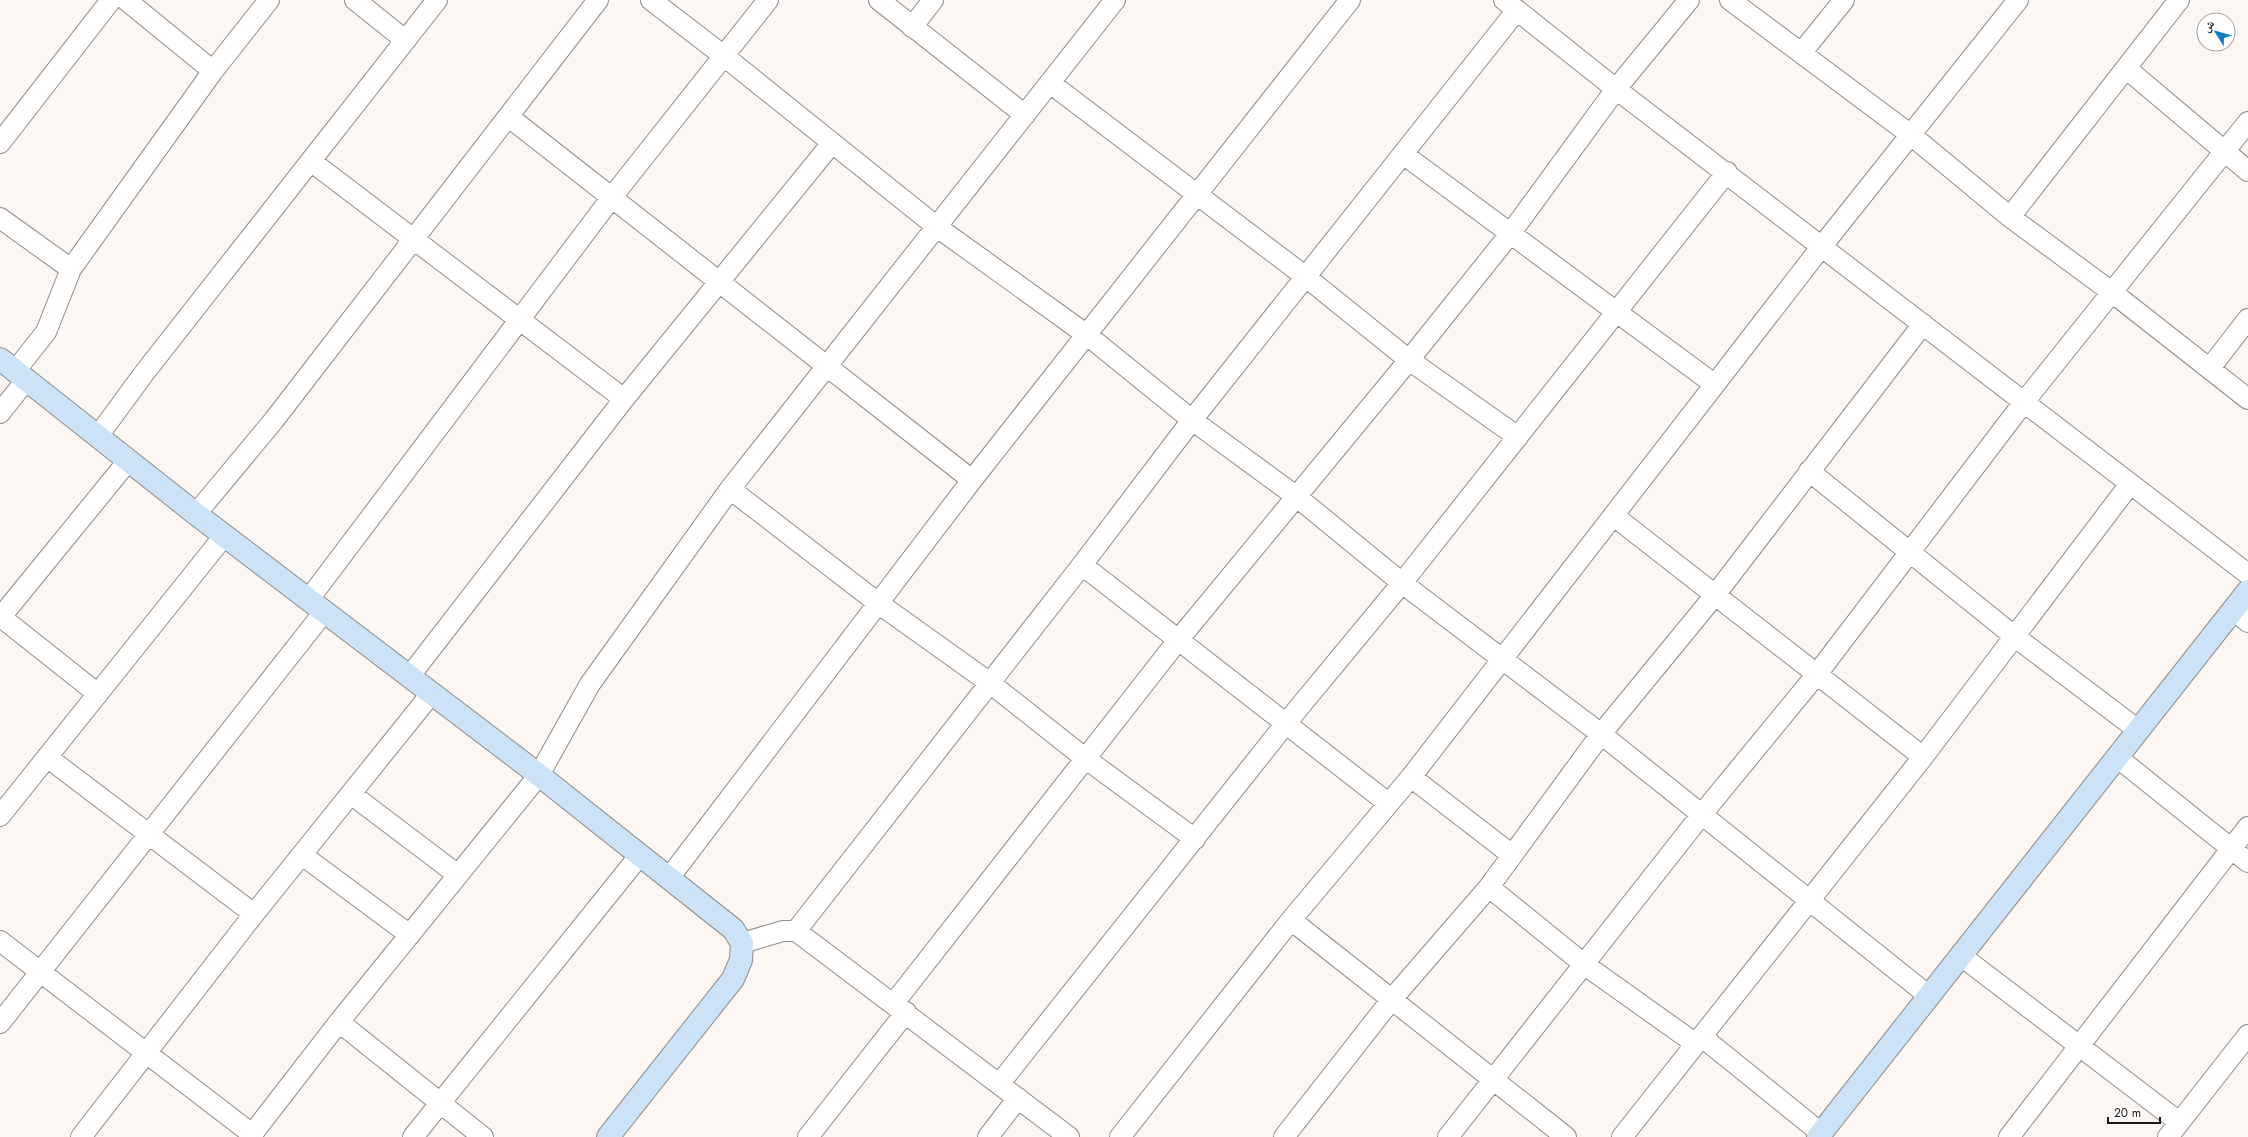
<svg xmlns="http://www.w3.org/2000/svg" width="2248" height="1137" font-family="Jost,'Noto Naskh Arabic',sans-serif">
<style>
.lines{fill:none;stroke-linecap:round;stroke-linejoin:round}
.street-casing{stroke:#908b88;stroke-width:22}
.secondary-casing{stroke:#908b88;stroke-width:24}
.street{stroke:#fff;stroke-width:20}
.secondary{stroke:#cce2f6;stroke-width:22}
</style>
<rect width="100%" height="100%" fill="#fcf7f3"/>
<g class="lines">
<defs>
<path id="street" d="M 126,0 L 213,71
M 355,0 L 405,40
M 651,0 L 724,56 L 937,227 L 1087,335 L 1192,420 L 1297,497 L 1402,583 L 1601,734 L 1929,996
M 879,0 L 1025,115
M 1504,0 L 1616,89 L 2248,574
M 1730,0 L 1911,135 L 2010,217 L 2113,293 L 2248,399
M 912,27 L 933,0
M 1802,52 L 1844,0
M 2127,69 L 2248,171
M 1050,83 L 1306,277 L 1409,360 L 1518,437
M 509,117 L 972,480
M 0,143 L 111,0
M 1403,154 L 1714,384
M 312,162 L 624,399
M 2010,217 L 2179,0
M 0,218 L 71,269
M 2210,368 L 2248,319
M 15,371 L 46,332 L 71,269 L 213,71 L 269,0
M 0,413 L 27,379
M 98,436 L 145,372 L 437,0
M 1809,471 L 2014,636 L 2138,730
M 730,489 L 878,603 L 990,683 L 1086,759 L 1195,839
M 196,514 L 274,420 L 598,0
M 1614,516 L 1923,757
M 1082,565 L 1388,803
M 309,599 L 612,197 L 768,0
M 2233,610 L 2248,622
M 1,617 L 98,694
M 0,618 L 128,461
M 409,677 L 624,399 L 832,143
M 47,757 L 254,914
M 2118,758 L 2248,862
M 1411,777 L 1512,855
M 351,794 L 458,875
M 0,816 L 224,536
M 302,855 L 410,935
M 669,878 L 972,480 L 1350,0
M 1489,887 L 1585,965 L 1696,1044
M 1291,920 L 1566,1137
M 796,931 L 1082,565 L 1192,420 L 1517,10
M 0,941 L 252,1134
M 742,943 L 783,931 L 796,931 L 1069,1137
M 1960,955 L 2179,1122
M 894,1003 L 1179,639 L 1409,360 L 1510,234 L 1616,89 L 1689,0
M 339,1022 L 483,1137
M 0,1023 L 324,612
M 1702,1037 L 1821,1133
M 1000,1083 L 1287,722 L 1402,583 L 1727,172
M 81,1137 L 254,914 L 431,694
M 250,1137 L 339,1022 L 539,775 L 590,684 L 730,489 L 1115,0
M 413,1137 L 640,855
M 808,1137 L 906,1012
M 988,1137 L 1018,1098
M 1120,1137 L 1291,920 L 1411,777 L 1822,246 L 2018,0
M 1284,1137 L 1392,999 L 1489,887 L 1601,734 L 1715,595 L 1923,324
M 1448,1137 L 1702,814 L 1817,674 L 2024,402 L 2248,122
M 1622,1137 L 1923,757 L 2130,484
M 2009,1137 L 2248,827
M 2168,1137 L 2248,1035"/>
<path id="secondary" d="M 0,359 L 196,514 L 539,775 L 733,929 L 742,943 L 741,960 L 733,979 L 608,1137
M 1818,1137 L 2248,591"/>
</defs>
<use href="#street" class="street-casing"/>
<use href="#secondary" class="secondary-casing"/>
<use href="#street" class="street"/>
<use href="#secondary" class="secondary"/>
</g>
<g transform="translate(2216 32) rotate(307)"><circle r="19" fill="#ffffff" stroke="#a4a3a3"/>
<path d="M0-3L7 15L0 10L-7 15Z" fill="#0f7ec8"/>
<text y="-6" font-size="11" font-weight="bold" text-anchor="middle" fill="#1b1918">ش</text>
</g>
<path d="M2108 1117v6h52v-6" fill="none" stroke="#1b1918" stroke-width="2"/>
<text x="2114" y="1117" font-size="12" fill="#1b1918" stroke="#ffffff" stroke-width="3" paint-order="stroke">20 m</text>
</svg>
